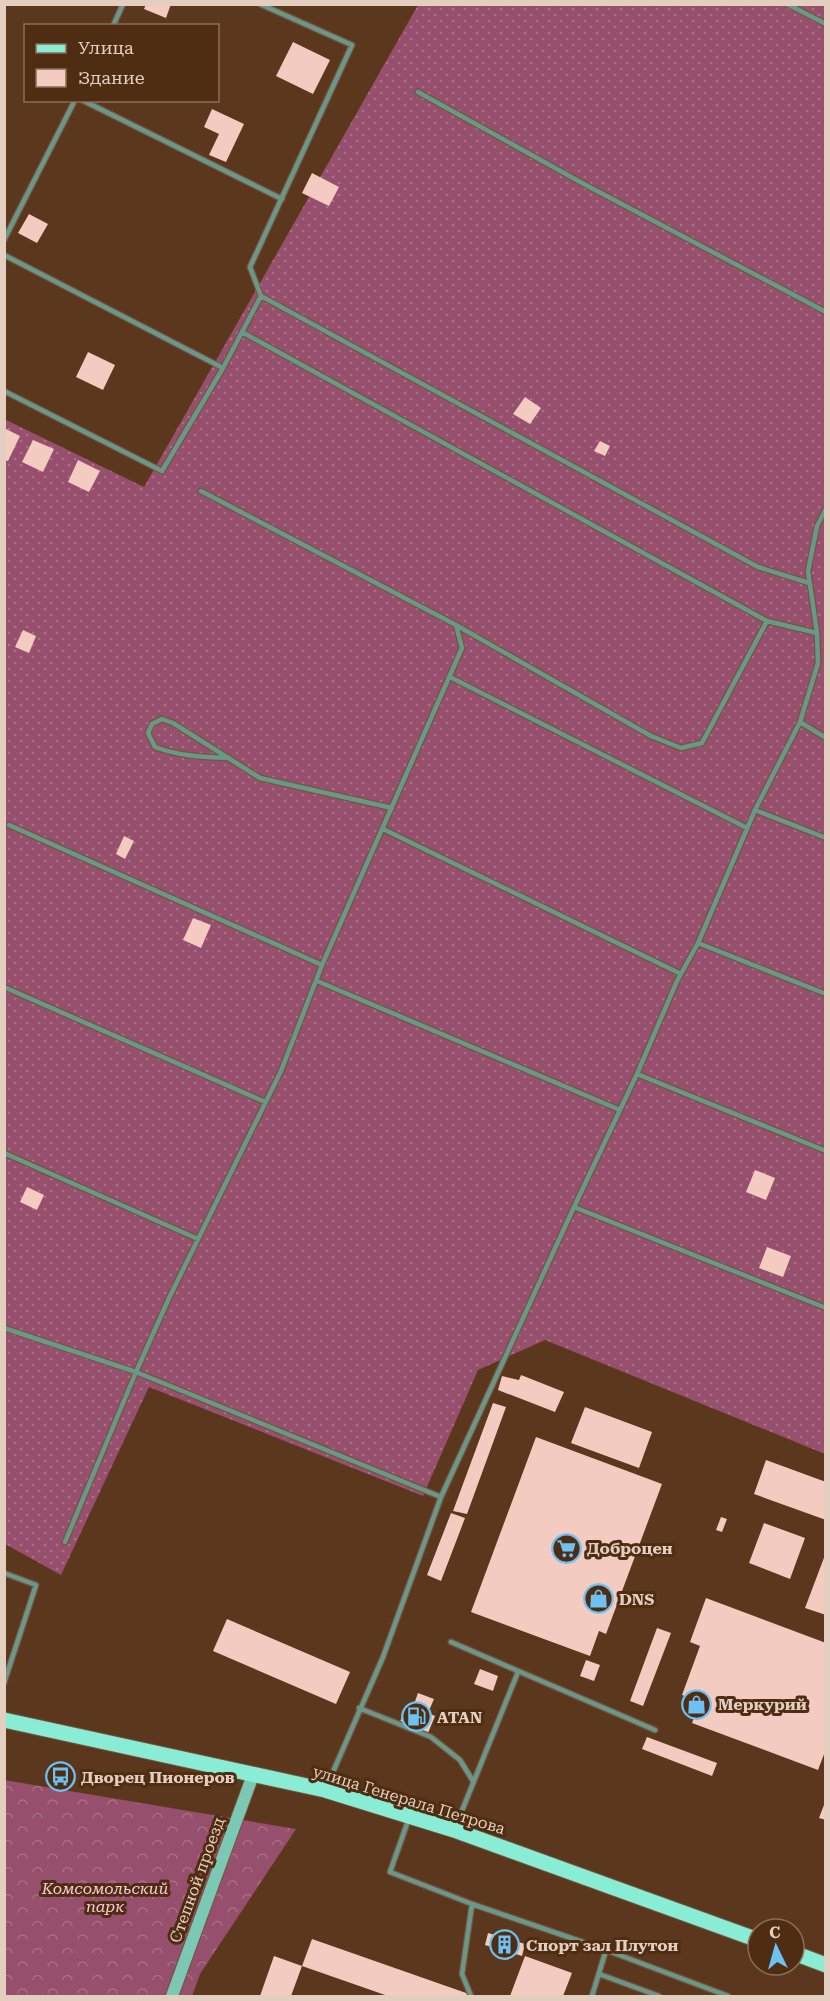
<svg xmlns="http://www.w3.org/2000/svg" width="830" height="2001" font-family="'Roboto Serif',serif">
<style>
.grass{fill:url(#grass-dots)}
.forest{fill:url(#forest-crowns)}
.building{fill:#f3cbc0}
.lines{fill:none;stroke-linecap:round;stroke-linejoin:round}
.service-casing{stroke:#76553d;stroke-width:7}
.secondary-casing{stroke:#76553d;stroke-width:14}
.primary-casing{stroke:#76553d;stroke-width:17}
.service{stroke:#69988b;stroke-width:4.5}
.secondary{stroke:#7bc8b4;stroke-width:12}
.primary{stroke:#88edd4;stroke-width:15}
.labels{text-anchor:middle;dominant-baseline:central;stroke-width:6;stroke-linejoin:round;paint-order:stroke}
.poi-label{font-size:16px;font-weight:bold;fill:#e4cebf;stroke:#4f2d12;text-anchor:start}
.street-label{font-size:16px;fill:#e4cebf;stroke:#4f2d12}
.park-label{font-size:16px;font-style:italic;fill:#fac8d9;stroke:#4f2d12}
</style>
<defs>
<pattern id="grass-dots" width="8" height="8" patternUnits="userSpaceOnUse" patternTransform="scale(1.5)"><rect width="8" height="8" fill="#964f6c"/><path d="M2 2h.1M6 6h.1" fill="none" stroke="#a96f86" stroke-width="1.8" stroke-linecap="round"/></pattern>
<pattern id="forest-crowns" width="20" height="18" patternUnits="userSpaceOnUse" patternTransform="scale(1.5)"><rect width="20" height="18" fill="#964f6c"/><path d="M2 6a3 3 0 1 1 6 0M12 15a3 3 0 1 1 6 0" fill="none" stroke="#a96f86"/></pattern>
</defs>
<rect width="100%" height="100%" fill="#5b371d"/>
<path class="grass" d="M 418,5 L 825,5 L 825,1454 L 545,1340 L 478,1370 L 423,1496 L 149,1387 L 61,1575 L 5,1544 L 4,419 L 144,487 Z"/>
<path class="forest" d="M 4,1780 L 296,1829 L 200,1974 L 192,1996 L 5,1996 Z"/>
<path class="building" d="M 146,4 L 171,4 L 166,18 L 144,9 Z
M 293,42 L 330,60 L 313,94 L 276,76 Z
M 212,109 L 244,124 L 226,162 L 209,155 L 219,134 L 204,127 Z
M 312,173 L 339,187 L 329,206 L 302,193 Z
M 29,214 L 48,224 L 37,243 L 18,233 Z
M 88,352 L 115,365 L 103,390 L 76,377 Z
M 525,397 L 541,408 L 530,424 L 513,414 Z
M 4,428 L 20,436 L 8,461 L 4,460 Z
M 33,440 L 54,449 L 43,472 L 22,462 Z
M 600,441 L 610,446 L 605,456 L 594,451 Z
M 78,460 L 100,471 L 89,492 L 68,482 Z
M 23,630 L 36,636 L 29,653 L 15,647 Z
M 124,836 L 134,841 L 125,859 L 116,854 Z
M 193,918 L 211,925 L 201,948 L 183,940 Z
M 755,1170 L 775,1178 L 766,1200 L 746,1192 Z
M 27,1187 L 44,1195 L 37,1210 L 20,1202 Z
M 767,1247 L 791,1256 L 783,1277 L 759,1268 Z
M 521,1375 L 564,1392 L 555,1412 L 498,1390 L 502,1376 L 519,1380 Z
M 493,1403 L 506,1407 L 467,1514 L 453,1511 Z
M 585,1407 L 652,1432 L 639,1468 L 571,1443 Z
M 536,1437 L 662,1484 L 606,1634 L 599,1631 L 590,1656 L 471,1612 Z
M 766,1460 L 826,1482 L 826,1520 L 754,1494 Z
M 451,1513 L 465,1518 L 441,1581 L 427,1575 Z
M 721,1517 L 727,1519 L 722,1532 L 716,1530 Z
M 764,1523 L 805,1538 L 790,1579 L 749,1563 Z
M 825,1555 L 826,1555 L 826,1615 L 805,1608 Z
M 706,1598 L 826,1643 L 826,1749 L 818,1770 L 692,1723 L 700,1702 L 682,1695 L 700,1646 L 690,1642 Z
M 227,1619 L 350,1672 L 336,1704 L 213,1651 Z
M 657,1628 L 671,1633 L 643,1706 L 630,1701 Z
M 586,1660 L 600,1665 L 594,1681 L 580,1676 Z
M 480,1669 L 498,1676 L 493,1691 L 474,1684 Z
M 418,1693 L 434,1699 L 428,1713 L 435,1716 L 428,1733 L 400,1722 L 406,1705 L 413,1707 Z
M 647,1737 L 717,1763 L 712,1776 L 642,1749 Z
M 824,1805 L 826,1806 L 826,1820 L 819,1818 Z
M 488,1933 L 525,1944 L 522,1956 L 485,1945 Z
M 312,1939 L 469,1994 L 468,1996 L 388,1996 L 302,1966 Z
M 274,1956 L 302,1966 L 291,1996 L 260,1996 Z
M 525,1956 L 572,1973 L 563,1996 L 510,1996 Z"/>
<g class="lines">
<defs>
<path id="service" d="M 787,4 L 826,24
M 113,26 L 123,4
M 418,92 L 582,183 L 826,312
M 82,100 L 282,199
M 4,240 L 75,100
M 4,255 L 223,368
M 261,296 L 758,567 L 809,583
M 242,332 L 767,621 L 817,633
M 4,391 L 162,471 L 223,368 L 261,296 L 250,267 L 352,45 L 260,4
M 456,625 L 651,736 L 681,748 L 702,743 L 767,621
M 450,677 L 747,828
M 800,722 L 826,738
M 229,758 C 203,757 179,756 155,747 L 148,733 L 152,724 L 162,719 L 173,723 L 260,778 L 392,808
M 755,810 L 826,838
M 9,825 L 322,965
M 383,829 L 681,974
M 698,943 L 826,994
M 317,981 L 620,1110
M 4,987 L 265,1102
M 637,1074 L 826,1151
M 4,1153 L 198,1239
M 574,1207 L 826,1308
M 4,1328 L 136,1372 L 441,1497
M 65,1542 L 136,1372 L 169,1298 L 281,1071 L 322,965 L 462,648 L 456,625 L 201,491
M 4,1573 L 36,1585 L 4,1683
M 451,1642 L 655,1730
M 359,1708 L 431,1737 L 460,1760 L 473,1781
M 326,1788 L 383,1657 L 441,1497 L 574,1207 L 637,1074 L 677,981 L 698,943 L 755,810 L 800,722 L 818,663 L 817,633 L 808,571 L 817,526 L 826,509
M 409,1818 L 390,1872 L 472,1904 L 606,1950 L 592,1996
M 455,1828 L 518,1672
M 606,1950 L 728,1996
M 599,1974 L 659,1996
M 471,1996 L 462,1974 L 472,1904"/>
<path id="secondary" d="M 172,1996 L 253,1775"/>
<path id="primary" d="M 4,1720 L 325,1790 L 454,1830 L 758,1940
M 794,1953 L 826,1965"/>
</defs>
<use href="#service" class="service-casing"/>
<use href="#secondary" class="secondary-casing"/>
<use href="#primary" class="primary-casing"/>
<use href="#service" class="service"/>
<use href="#secondary" class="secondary"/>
<use href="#primary" class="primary"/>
</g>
<defs>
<symbol id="supermarket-ring" viewBox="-11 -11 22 22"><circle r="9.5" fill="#4f2d12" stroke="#6dc2f3" stroke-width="1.5"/><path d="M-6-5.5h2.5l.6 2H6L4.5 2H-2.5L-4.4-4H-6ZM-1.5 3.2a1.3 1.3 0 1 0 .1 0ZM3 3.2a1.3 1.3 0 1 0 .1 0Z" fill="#6dc2f3"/></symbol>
<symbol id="shop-ring" viewBox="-11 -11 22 22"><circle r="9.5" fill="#4f2d12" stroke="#6dc2f3" stroke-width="1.5"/><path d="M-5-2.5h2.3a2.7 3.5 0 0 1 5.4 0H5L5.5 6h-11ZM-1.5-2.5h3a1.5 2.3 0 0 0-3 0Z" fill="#6dc2f3"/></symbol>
<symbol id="fuel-ring" viewBox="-11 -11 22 22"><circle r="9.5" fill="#4f2d12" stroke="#6dc2f3" stroke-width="1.5"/><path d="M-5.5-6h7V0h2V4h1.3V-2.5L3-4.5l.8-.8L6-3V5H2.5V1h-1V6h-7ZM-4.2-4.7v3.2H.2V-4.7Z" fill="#6dc2f3"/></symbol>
<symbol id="bus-ring" viewBox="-11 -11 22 22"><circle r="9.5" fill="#4f2d12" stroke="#6dc2f3" stroke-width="1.5"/><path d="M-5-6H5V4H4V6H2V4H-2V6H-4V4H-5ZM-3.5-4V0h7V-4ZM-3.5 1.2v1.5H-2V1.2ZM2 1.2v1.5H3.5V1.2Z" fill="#6dc2f3"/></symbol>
<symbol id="building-ring" viewBox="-11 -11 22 22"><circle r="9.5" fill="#4f2d12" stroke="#6dc2f3" stroke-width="1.5"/><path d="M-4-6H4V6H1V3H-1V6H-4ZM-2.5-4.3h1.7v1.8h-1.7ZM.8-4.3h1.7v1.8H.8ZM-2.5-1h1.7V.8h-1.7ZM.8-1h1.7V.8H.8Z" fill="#6dc2f3"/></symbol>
</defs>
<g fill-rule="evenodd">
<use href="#supermarket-ring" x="550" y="1532" width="33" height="33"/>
<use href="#shop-ring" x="582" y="1582" width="33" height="33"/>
<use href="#shop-ring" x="680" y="1688" width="33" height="33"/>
<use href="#fuel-ring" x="400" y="1700" width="33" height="33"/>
<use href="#bus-ring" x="44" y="1760" width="33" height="33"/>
<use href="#building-ring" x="488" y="1928" width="33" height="33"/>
</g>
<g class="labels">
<g class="poi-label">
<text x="587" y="1548">Доброцен</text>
<text x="619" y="1599">DNS</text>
<text x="718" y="1704">Меркурий</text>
<text x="437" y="1717">ATAN</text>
<text x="81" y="1777">Дворец Пионеров</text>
<text x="526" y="1945">Спорт зал Плутон</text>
</g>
<g class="street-label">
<text transform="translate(409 1800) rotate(17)">улица Генерала Петрова</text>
<text transform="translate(197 1880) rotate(-70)">Степной проезд</text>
</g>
<g class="park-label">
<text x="105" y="1888">Комсомольский<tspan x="105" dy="18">парк</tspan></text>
</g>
</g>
<rect width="830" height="2001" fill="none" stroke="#e4cebf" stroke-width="12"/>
<rect x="24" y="24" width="195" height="78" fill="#4f2d12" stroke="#8b6d57" stroke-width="1.5"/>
<rect x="36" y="44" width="30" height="9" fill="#88edd4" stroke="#8b6d57" stroke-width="1.5"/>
<text x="78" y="54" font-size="18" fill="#e4cebf">Улица</text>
<rect x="36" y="69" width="30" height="18" fill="#f3cbc0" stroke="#8b6d57" stroke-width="1.5"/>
<text x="78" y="84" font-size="18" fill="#e4cebf">Здание</text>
<g transform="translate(776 1947) rotate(355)"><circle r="28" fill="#4f2d12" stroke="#8b6d57" stroke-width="1.5"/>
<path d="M0-4.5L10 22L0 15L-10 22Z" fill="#6dc2f3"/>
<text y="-9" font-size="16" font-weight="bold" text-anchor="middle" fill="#e4cebf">С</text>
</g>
</svg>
